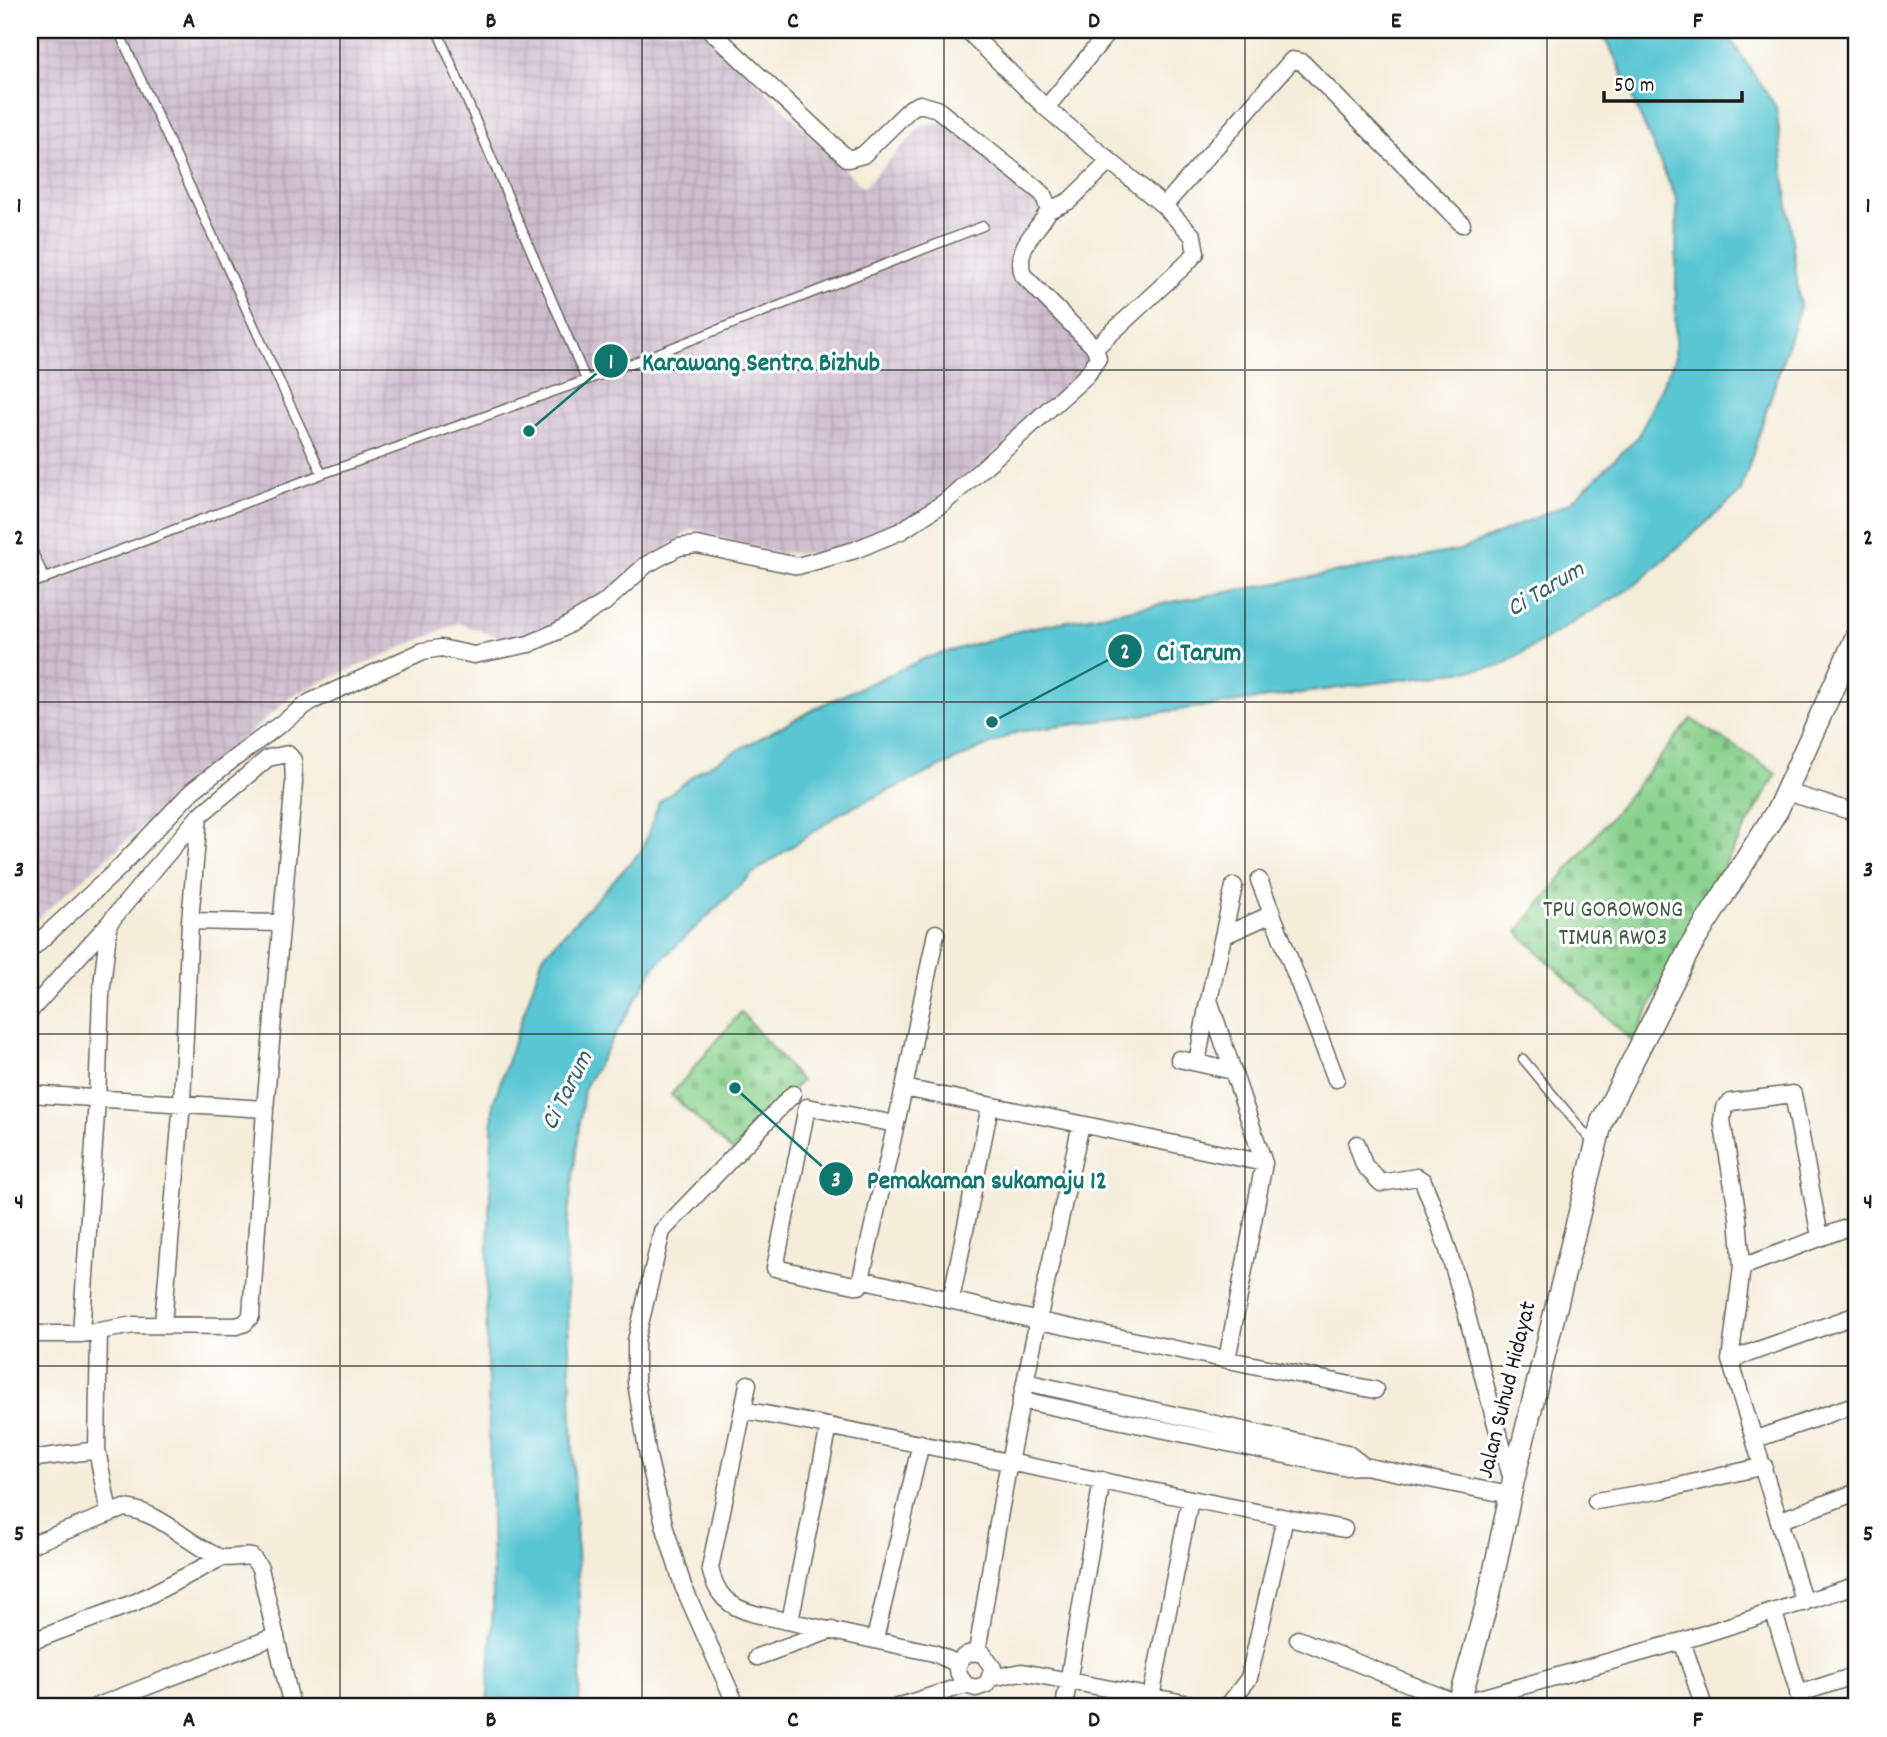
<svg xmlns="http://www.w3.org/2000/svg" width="1887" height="1737" font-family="Dekko,sans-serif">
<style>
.industrial{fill:url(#industrial-grid)}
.cemetery{fill:url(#cemetery-stones);stroke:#537755;stroke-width:2}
.water{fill:#5ac6d3;stroke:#3b7178;stroke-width:2}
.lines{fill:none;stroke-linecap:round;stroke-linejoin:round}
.service-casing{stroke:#68655e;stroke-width:11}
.minor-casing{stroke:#68655e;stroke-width:19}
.tertiary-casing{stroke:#68655e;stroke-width:24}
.service{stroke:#fff;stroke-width:8}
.minor{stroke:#fff;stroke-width:16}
.tertiary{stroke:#fff;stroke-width:21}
.grid{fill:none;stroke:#1c1c1c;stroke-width:2;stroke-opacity:0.55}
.labels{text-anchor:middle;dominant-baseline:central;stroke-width:6;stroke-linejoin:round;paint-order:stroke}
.park-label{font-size:24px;fill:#425c44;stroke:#fff}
.street-label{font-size:24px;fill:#1c1c1c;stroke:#fff}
.water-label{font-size:26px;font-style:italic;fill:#356065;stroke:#fff}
.leader{fill:none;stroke:#0f766e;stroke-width:2.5}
.callout-dot{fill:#0f766e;stroke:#fff;stroke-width:2.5}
.mark-label{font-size:21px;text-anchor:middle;font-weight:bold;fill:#fff}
.callout-label{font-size:26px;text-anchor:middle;font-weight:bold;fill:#0f766e;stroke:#fff;stroke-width:6;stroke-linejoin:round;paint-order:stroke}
.neatline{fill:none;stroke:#1c1c1c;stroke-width:2.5}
.grid-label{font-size:23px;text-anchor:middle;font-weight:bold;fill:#1c1c1c}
</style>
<defs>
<pattern id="industrial-grid" width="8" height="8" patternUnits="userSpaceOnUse" patternTransform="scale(1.75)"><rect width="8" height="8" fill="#cfbdce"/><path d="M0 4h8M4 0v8" fill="none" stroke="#b1a2b0"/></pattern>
<pattern id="cemetery-stones" width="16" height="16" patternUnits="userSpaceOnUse" patternTransform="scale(1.75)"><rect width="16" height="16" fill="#8ad28e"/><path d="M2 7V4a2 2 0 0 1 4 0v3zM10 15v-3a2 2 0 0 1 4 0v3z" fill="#76b47a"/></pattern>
</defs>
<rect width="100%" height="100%" fill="#fff"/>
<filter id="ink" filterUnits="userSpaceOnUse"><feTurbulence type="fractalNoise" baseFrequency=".0143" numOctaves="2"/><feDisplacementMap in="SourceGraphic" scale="14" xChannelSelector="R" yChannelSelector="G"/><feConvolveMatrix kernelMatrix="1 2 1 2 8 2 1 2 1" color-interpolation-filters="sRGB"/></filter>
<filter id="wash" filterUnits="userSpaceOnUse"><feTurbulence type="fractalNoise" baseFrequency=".00686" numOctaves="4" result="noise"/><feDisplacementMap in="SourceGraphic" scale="28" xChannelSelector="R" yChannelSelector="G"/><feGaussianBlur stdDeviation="1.57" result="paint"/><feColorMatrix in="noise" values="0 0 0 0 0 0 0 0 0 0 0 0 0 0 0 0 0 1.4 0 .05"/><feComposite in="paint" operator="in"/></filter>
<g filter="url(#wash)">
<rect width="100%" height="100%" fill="#f4edda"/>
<path class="industrial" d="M 30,30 L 706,30 L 863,188 L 923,124 L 954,124 L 1045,201 L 1047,221 L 1011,262 L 1104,359 L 914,521 L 825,553 L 775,553 L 692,529 L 581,612 L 509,641 L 458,623 L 294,694 L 30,925 Z"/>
<path class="cemetery" d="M 1691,719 L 1777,773 L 1688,929 L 1633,1042 L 1517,932 Z
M 741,1012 L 801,1081 L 732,1151 L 671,1095 Z"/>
<path class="water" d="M 1599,30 L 1724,30 L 1776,107 L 1800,306 L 1740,493 L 1634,586 L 1501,666 L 1017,732 L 842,812 L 752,874 L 655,966 L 584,1089 L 565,1240 L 581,1653 L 579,1707 L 487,1707 L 493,1607 L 486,1306 L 493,1104 L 543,956 L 642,850 L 659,802 L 702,769 L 826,703 L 926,658 L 1029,628 L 1460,550 L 1570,503 L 1638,437 L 1675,358 L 1677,201 L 1613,53 Z"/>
</g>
<g filter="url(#ink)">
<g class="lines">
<defs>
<path id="service" d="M 118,30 L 322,474
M 437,30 L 586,380
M 30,546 L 45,579
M 30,584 L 322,474 L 612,371 L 983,226
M 1523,1059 L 1593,1143"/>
<path id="minor" d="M 710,30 L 848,159 L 863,155 L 911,108 L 920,104 L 937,109 L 1043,194 L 1049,210 C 1036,234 1014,246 1023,275 L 1095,348
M 1046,108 L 1110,30
M 1164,206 L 1292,60 L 1302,62 L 1462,224
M 1049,210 L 1069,201 L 1110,161
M 1786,792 L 1857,813
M 1259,880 L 1336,1079
M 1234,886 L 1209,1000 L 1264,1163
M 190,921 L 280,923
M 1225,935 L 1272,914
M 30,950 L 117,870 L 192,791 L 231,761 L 310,702 L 423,651 L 441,648 L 474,655 L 529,644 L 558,631 L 604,603 L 646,565 L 679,547 L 697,545 L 798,566 L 855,550 L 901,531 L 945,502 L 1087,375 L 1098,358 L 1095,348 L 1185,265 L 1196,253 L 1193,236 L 1164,206 L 1046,108 L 967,30
M 30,1011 L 109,923
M 1179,1059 L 1233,1071
M 1197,1063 L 1208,1002
M 904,1088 L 936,933
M 30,1094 L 265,1109 L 251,1316 L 245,1323 L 237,1326 L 134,1325 L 81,1334 L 30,1334
M 1081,1124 L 1264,1163 L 1227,1360
M 1357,1144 L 1364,1165 L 1381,1183 L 1417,1177 L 1423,1181 C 1463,1277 1481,1383 1513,1482
M 1742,1267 L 1738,1217 L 1722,1120 L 1724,1108 L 1731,1102 L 1793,1094 L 1820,1237
M 861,1279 L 859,1286 L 775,1268 L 807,1107 L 896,1124
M 951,1300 L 990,1106
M 163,1324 L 182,1102 L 190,921 L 199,816
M 99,1331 L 97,1450 L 109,1513
M 81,1334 L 97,1100 L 101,995 L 109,923 L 199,816 L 268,758 L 288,754 L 293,760 L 294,782 L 265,1109
M 1730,1360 L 1857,1315
M 1025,1382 L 1347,1453 L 1364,1466
M 1021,1400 L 1343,1467 L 1364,1466 L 1510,1495
M 743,1410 L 748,1384
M 1756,1439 L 1857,1404
M 30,1459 L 97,1450
M 1596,1501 L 1662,1490 L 1764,1466
M 1781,1520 L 1857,1492
M 30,1545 L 124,1508 C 162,1512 185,1543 219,1557 C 228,1560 241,1555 252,1557 L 260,1568 L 292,1707
M 1804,1603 L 1730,1360 L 1742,1267 L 1857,1224
M 1774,1613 L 1803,1707
M 790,1621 L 829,1426
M 875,1639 L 921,1443
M 1298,1639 L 1459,1704 L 1682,1641 L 1857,1585
M 1682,1641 L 1704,1707
M 30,1642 L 136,1602 L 221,1558
M 977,1652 C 988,1587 997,1522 1010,1458 C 1031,1346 1057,1235 1081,1124 L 904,1088 L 861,1279 L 1039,1321 L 1375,1390
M 757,1657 L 832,1630
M 958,1664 L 934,1653 L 755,1614 C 728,1607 716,1595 710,1568 L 743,1410 C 944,1447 1143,1491 1344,1529
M 991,1678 L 1022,1672 L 1205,1707
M 1798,1694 L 1857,1675
M 95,1707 L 276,1636
M 737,1707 L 683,1586 L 665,1528 L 648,1456 L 636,1383 L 636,1341 L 662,1231 L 793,1094
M 897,1707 L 965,1685 L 976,1688 L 987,1684 L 993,1668 L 983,1654 C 969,1650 959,1656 957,1670 L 965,1685
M 1064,1707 L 1102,1480
M 1149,1707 L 1190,1500
M 1227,1707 L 1249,1678 L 1285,1518"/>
<path id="tertiary" d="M 1458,1707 L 1489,1596 L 1513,1482 L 1602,1121 L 1691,946 L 1778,809 L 1857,635"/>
</defs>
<use href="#service" class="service-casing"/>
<use href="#minor" class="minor-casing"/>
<use href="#tertiary" class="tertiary-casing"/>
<use href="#service" class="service"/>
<use href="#minor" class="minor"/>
<use href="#tertiary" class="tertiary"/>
</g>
</g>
<path class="grid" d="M 340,30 L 340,1707M 642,30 L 642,1707M 944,30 L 944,1707M 1245,30 L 1245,1707M 1547,30 L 1547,1707M 30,370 L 1857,370M 30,702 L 1857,702M 30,1034 L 1857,1034M 30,1366 L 1857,1366"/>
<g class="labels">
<g class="park-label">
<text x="1613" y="911">TPU GOROWONG<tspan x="1613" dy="28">TIMUR RW03</tspan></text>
</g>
<g class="street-label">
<text transform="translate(1508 1390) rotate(-76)">Jalan Suhud Hidayat</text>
</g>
<g class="water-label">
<text transform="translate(1546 590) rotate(-31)">Ci Tarum</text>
<text transform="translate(568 1091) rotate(-63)">Ci Tarum</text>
</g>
</g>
<path class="leader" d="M529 431L611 361M992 722L1125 651M735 1088L836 1179"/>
<g class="callout-dot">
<circle cx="529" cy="431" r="7"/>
<circle cx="992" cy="722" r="7"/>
<circle cx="735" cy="1088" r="7"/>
<circle cx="611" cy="361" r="18"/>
<circle cx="1125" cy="651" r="18"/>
<circle cx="836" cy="1179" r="18"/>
</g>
<g class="mark-label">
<text x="611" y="368">1</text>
<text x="1125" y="658">2</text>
<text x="836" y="1186">3</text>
</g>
<g class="callout-label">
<text x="761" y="370">Karawang Sentra Bizhub</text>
<text x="1199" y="660">Ci Tarum</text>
<text x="987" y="1188">Pemakaman sukamaju 12</text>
</g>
<rect width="1887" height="1737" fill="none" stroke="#fff" stroke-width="77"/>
<path d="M1604 91v10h138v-10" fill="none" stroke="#1c1c1c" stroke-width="3.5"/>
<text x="1614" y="91" font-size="21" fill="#1c1c1c" stroke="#ffffff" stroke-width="5" paint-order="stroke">50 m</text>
<rect x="38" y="38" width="1810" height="1660" class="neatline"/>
<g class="grid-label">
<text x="189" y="27">A</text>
<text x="491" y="27">B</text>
<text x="793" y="27">C</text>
<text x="1094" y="27">D</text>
<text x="1396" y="27">E</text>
<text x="1698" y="27">F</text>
<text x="19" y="212">1</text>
<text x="1868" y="212">1</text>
<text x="19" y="544">2</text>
<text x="1868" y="544">2</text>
<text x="19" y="876">3</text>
<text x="1868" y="876">3</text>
<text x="19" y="1208">4</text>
<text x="1868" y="1208">4</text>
<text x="19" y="1540">5</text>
<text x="1868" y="1540">5</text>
<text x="189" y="1726">A</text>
<text x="491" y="1726">B</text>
<text x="793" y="1726">C</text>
<text x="1094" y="1726">D</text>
<text x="1396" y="1726">E</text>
<text x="1698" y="1726">F</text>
</g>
</svg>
